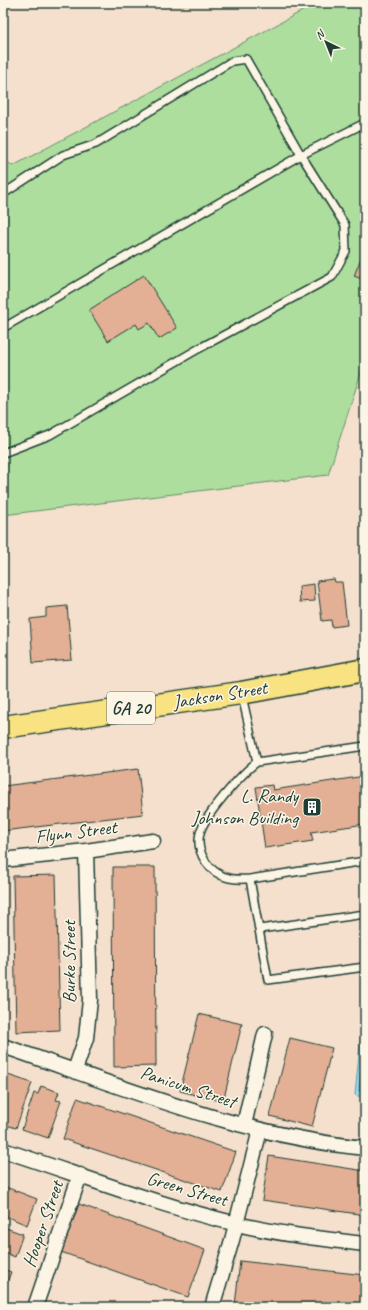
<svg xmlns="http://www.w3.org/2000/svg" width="368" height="1310" font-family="Caveat,sans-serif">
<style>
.green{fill:#adde9e;stroke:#668e69}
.water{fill:#94d9f6;stroke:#659ba8}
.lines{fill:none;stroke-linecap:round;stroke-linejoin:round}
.shore{stroke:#4e7b82;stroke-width:1}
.building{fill:#e3b095;stroke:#1f3d34}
.service-casing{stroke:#1f3d34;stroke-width:10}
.minor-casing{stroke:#1f3d34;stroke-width:17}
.trunk-casing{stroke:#1f3d34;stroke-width:25}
.service{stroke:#fcf5e5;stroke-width:7}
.minor{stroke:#fcf5e5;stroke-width:14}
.trunk{stroke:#f8e281;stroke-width:22}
.labels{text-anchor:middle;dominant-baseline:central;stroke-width:3;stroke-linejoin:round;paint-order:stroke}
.shield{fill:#fcf5e5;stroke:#617469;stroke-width:1}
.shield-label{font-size:18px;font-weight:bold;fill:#1f3d34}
.street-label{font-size:19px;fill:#1f3d34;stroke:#fcf5e5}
.poi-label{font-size:19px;fill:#1f3d34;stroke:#fcf5e5;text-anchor:end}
</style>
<rect width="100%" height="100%" fill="#f4e0cd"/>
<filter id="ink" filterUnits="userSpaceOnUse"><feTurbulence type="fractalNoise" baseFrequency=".025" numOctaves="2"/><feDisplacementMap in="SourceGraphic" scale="8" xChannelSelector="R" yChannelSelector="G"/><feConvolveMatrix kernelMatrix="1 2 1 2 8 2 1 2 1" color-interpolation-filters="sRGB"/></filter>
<g filter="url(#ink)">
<path class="green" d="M 317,3 L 365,3 L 365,360 L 328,475 L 3,515 L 3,159 L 13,166 Z"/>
<path class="water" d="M 365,1023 L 365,1098 L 355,1095 L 362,1024 Z"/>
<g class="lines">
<path class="shore" d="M 365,1035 L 359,1091 L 365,1093"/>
</g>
<path class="building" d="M 363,253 L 365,254 L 365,280 L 354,276 Z
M 144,275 L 177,328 L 159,339 L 149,323 L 139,329 L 136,324 L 108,341 L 89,310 Z
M 334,579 L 335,582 L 342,582 L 347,625 L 332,627 L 331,620 L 322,621 L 317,581 Z
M 314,584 L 315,601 L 300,602 L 299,586 Z
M 67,606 L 72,660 L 33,663 L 30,619 L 46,617 L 46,608 Z
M 138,769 L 143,814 L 3,831 L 3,786 Z
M 365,776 L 365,824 L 311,832 L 313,841 L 265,848 L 256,787 L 272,785 L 273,790 Z
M 113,867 L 155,867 L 156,1066 L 114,1067 Z
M 56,875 L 60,1030 L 16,1032 L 13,876 Z
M 199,1014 L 242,1024 L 223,1102 L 180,1091 Z
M 290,1038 L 332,1048 L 312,1127 L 270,1116 Z
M 8,1075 L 32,1083 L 16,1128 L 3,1124 L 3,1082 L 5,1083 Z
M 41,1086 L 59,1092 L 56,1100 L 61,1101 L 48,1138 L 22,1129 L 34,1093 L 38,1094 Z
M 77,1098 L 236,1152 L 222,1192 L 63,1139 Z
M 269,1156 L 365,1171 L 365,1215 L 262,1200 Z
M 3,1186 L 37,1199 L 27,1225 L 3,1215 Z
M 79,1204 L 205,1250 L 188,1297 L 61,1252 Z
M 3,1227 L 23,1234 L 15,1257 L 3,1252 Z
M 240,1261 L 365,1275 L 365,1307 L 255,1307 L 235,1305 Z
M 3,1269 L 11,1272 L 3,1293 Z"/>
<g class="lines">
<defs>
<path id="service" d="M 3,194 L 63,155 L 96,144 L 232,61 L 246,59 L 301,155 L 345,225 L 346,251 L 332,277 L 198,349 L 50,435 L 3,453
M 3,328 L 301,155 L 365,123
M 242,696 L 257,762
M 365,746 L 257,762 C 242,773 204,816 200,833 C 195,853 210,874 229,878 C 236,880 243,879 250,879 L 268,980 L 365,967
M 250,879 L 365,861
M 260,929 L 365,914"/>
<path id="minor" d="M 3,860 L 86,851 L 153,841
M 3,1046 C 120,1086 241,1136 365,1148
M 75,1070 L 86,1038 L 90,1000 L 86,851
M 244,1125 L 265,1034
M 3,1150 C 80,1175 157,1205 237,1224 C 279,1234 322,1239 365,1244
M 35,1307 L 80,1175
M 212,1307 L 232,1240 L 260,1130"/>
<path id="trunk" d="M 3,727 L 241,693 L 365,670"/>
</defs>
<use href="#service" class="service-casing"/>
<use href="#minor" class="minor-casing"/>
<use href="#trunk" class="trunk-casing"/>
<use href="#service" class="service"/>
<use href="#minor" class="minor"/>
<use href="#trunk" class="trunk"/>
</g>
</g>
<defs>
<symbol id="building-square" viewBox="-11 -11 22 22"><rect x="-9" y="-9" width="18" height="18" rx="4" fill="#1f3d34" stroke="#fcf5e5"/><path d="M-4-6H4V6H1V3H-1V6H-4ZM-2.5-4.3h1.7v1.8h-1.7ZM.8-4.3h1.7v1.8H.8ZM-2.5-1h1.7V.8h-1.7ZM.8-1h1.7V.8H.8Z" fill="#fff"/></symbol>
</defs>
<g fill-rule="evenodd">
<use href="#building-square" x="301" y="796" width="22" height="22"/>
</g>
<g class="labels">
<rect class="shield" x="107" y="692" width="48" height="32" rx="3"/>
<g class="shield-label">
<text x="131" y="708">GA 20</text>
</g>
<g class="street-label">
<text transform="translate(220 695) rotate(-9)">Jackson Street</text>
<text transform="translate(76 832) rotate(-7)">Flynn Street</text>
<text transform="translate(69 962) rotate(-90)">Burke Street</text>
<text transform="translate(188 1087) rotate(18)">Panicum Street</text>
<text transform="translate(187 1189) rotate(16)">Green Street</text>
<text transform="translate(43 1224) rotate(-71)">Hooper Street</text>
</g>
<g class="poi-label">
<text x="298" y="796">L. Randy<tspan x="298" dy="22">Johnson Building</tspan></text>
</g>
</g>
<rect width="368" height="1310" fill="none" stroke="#fcf5e5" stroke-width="16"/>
<rect x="8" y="8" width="352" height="1294" fill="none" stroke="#1f3d34" stroke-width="1.5" filter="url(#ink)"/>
<g transform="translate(326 42) rotate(317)" stroke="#fcf5e5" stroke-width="3" paint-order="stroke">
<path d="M0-3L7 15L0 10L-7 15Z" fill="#1f3d34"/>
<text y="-6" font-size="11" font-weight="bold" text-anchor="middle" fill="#1f3d34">N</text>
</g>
</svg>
